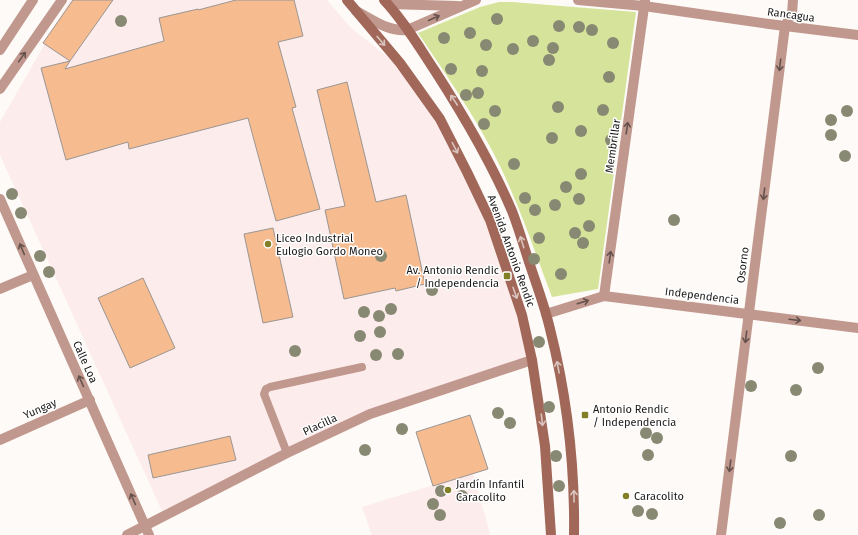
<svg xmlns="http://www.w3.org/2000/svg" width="858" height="535" font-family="'Fira Sans',sans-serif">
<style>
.education{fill:#fdecec}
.green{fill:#d5e49a}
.building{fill:#f6bb8e;stroke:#9a9694}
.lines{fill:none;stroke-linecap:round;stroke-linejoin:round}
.service{stroke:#c1988e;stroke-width:8}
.minor{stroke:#c1988e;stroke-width:10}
.tertiary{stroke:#c1988e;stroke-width:10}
.secondary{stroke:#a1685a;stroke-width:10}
.tree{fill:#888973}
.oneway{stroke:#65524d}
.oneway2{stroke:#d9c3bd}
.poi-dot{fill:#827f27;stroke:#fff;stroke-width:1.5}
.labels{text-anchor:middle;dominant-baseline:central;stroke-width:3;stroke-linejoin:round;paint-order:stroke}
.street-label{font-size:11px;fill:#1a1918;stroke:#fff}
.poi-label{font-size:11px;fill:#1a1918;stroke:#fff;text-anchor:start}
</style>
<rect width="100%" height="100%" fill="#fefaf7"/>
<!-- education -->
<g class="education">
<path d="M 70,0 L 327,0 L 350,27 L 398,65 L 437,120 L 487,221 L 520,316 L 528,359 L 369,412 L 162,511 L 0,155 L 0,122 Z"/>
<path d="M 473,473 L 490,534 L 486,535 L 372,535 L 362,507 Z"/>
</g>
<!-- green -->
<path class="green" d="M 499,2 L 512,2 L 636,12 L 598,289 L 552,297 C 534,250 518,201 495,156 C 473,113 445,73 418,33 L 480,7 Z"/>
<!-- building -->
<g class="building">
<path d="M 73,0 L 113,0 L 70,61 L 43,43 Z"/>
<path d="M 236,0 L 294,0 L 303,36 L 278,42 L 296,107 L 292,108 L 320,209 L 276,221 L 248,118 L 129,149 L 128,142 L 66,160 L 41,68 L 70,61 L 65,69 L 164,41 L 159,18 L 198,9 L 198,10 Z"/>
<path d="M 347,82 L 376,202 L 406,195 L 425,284 L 396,291 L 395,288 L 344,299 L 325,210 L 345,206 L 317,90 Z"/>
<path d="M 273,228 L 293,317 L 263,323 L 244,234 Z"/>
<path d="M 143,278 L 175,348 L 130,368 L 98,298 Z"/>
<path d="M 470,415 L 488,469 L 433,486 L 416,432 Z"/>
<path d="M 230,436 L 236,460 L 153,478 L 148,455 Z"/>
</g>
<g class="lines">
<!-- service -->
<path class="service" d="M 287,453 L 264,394 L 266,389 L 270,387 L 362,367"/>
<!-- minor -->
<g class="minor">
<path d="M 0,199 L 149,535"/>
<path d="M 0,289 L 33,275"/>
<path d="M 604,296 L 645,0"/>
<path d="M 546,314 L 604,296 L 858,328"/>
<path d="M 0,440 L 90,400"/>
<path d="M 721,535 L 785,26 L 792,14 L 793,0"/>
</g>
<!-- tertiary -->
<g class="tertiary">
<path d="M 578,0 L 644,6 L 769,24 L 858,35"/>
<path d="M 388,4 L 458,6"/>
<path d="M 356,11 C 372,19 388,32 407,30 L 476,0"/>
<path d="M 0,50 L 33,0"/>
<path d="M 0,89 L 62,0"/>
<path d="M 127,535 L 287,453 L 370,414 L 532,360"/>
</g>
<!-- secondary -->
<g class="secondary">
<path d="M 347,0 L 400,63 L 440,119 L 467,172 L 490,220 L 522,315 L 532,360 L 545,446 L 551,535"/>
<path d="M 384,0 C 404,21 419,47 435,71 C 464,116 491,162 512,211 C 519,229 524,247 530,265 C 537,286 545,307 550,329 C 567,396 575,466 574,535"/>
</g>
</g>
<!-- trees -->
<g class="tree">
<circle cx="497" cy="19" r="6"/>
<circle cx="121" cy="21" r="6"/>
<circle cx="559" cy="26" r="6"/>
<circle cx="579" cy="27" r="6"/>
<circle cx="592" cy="30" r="6"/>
<circle cx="470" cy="33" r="6"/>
<circle cx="444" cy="38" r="6"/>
<circle cx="533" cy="41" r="6"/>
<circle cx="613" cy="43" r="6"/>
<circle cx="486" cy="45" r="6"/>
<circle cx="553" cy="48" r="6"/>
<circle cx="513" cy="49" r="6"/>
<circle cx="549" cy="60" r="6"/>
<circle cx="451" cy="69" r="6"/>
<circle cx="482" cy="71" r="6"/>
<circle cx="609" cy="77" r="6"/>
<circle cx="478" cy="93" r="6"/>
<circle cx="466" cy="95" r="6"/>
<circle cx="558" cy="107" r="6"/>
<circle cx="603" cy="110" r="6"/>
<circle cx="495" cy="111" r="6"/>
<circle cx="847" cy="111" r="6"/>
<circle cx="831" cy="120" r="6"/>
<circle cx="484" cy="124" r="6"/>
<circle cx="581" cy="131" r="6"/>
<circle cx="831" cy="135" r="6"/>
<circle cx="552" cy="138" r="6"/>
<circle cx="611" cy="140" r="6"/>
<circle cx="845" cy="156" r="6"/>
<circle cx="514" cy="164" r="6"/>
<circle cx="581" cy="174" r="6"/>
<circle cx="566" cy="187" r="6"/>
<circle cx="12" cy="194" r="6"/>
<circle cx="525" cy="198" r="6"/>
<circle cx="579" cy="199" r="6"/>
<circle cx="555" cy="205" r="6"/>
<circle cx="535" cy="210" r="6"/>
<circle cx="21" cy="213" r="6"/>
<circle cx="674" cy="220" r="6"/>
<circle cx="589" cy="226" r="6"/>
<circle cx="575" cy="233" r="6"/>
<circle cx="539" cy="238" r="6"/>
<circle cx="583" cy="243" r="6"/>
<circle cx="40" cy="256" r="6"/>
<circle cx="381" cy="256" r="6"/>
<circle cx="534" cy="259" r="6"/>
<circle cx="49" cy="272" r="6"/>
<circle cx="561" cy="274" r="6"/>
<circle cx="432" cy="290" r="6"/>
<circle cx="391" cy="309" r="6"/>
<circle cx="364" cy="312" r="6"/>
<circle cx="379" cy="316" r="6"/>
<circle cx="380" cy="332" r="6"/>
<circle cx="360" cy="336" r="6"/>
<circle cx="539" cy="342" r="6"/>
<circle cx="295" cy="351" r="6"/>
<circle cx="398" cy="354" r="6"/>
<circle cx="376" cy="355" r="6"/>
<circle cx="818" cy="368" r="6"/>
<circle cx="751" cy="386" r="6"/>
<circle cx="796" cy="390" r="6"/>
<circle cx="549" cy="407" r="6"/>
<circle cx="498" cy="413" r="6"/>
<circle cx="510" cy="423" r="6"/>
<circle cx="402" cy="429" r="6"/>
<circle cx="646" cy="433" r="6"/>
<circle cx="657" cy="438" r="6"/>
<circle cx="365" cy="450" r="6"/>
<circle cx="648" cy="455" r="6"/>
<circle cx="556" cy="456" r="6"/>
<circle cx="791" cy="456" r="6"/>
<circle cx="559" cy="486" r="6"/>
<circle cx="441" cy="491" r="6"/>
<circle cx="462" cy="496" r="6"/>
<circle cx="433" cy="504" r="6"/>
<circle cx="638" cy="511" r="6"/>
<circle cx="652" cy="514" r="6"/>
<circle cx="440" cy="515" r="6"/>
<circle cx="819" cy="515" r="6"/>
<circle cx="780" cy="523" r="6"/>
</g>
<!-- one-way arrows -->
<defs><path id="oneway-shaft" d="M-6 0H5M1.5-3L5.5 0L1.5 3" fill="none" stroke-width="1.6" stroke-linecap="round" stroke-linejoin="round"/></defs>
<g class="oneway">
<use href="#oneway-shaft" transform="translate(434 18) rotate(-24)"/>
<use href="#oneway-shaft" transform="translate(22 57) rotate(-55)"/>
<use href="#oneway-shaft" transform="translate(780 65) rotate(97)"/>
<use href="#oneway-shaft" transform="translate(627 128) rotate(-82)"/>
<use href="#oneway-shaft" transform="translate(764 194) rotate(97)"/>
<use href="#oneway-shaft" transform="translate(22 249) rotate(-113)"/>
<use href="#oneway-shaft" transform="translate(610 257) rotate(-82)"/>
<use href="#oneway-shaft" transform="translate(583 302) rotate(-17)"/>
<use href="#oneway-shaft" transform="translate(795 320) rotate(7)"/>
<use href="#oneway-shaft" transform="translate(746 337) rotate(97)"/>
<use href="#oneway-shaft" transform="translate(81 381) rotate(-114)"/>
<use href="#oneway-shaft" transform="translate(730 466) rotate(97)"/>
<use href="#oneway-shaft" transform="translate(133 499) rotate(-114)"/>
</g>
<g class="oneway2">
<use href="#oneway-shaft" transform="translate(381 41) rotate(50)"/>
<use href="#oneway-shaft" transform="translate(454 100) rotate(-124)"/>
<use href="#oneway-shaft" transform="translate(455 148) rotate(63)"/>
<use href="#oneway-shaft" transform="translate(522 242) rotate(-108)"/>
<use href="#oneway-shaft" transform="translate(515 293) rotate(71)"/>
<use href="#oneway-shaft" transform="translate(558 367) rotate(-101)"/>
<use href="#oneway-shaft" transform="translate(542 420) rotate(83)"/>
<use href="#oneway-shaft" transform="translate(574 496) rotate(-91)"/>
</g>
<!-- markers -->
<g class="poi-dot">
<circle cx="268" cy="244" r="4"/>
<rect x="503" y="272" width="8" height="8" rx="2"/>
<rect x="581" y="411" width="8" height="8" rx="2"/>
<circle cx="448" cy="490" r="4"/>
<circle cx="626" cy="496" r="4"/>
</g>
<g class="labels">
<!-- street labels -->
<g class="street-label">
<text transform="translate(791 15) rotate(8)">Rancagua</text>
<text transform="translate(613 146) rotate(-82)">Membrillar</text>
<text transform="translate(511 251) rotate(70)">Avenida Antonio Rendic</text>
<text transform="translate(743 265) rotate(-83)">Osorno</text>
<text transform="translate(702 296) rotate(7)">Independencia</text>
<text transform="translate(85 362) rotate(66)">Calle Loa</text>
<text transform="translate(40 409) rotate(-24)">Yungay</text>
<text transform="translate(320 425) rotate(-25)">Placilla</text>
</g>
<!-- poi labels -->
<g class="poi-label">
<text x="276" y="238">Liceo Industrial<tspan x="276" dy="13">Eulogio Gordo Moneo</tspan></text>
<text x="499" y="270" text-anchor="end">Av. Antonio Rendic<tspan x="499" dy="13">/ Independencia</tspan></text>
<text x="593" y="409">Antonio Rendic<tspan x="593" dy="13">/ Independencia</tspan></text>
<text x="456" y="484">Jardín Infantil<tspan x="456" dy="13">Caracolito</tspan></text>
<text x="634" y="496">Caracolito</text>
</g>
</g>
</svg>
